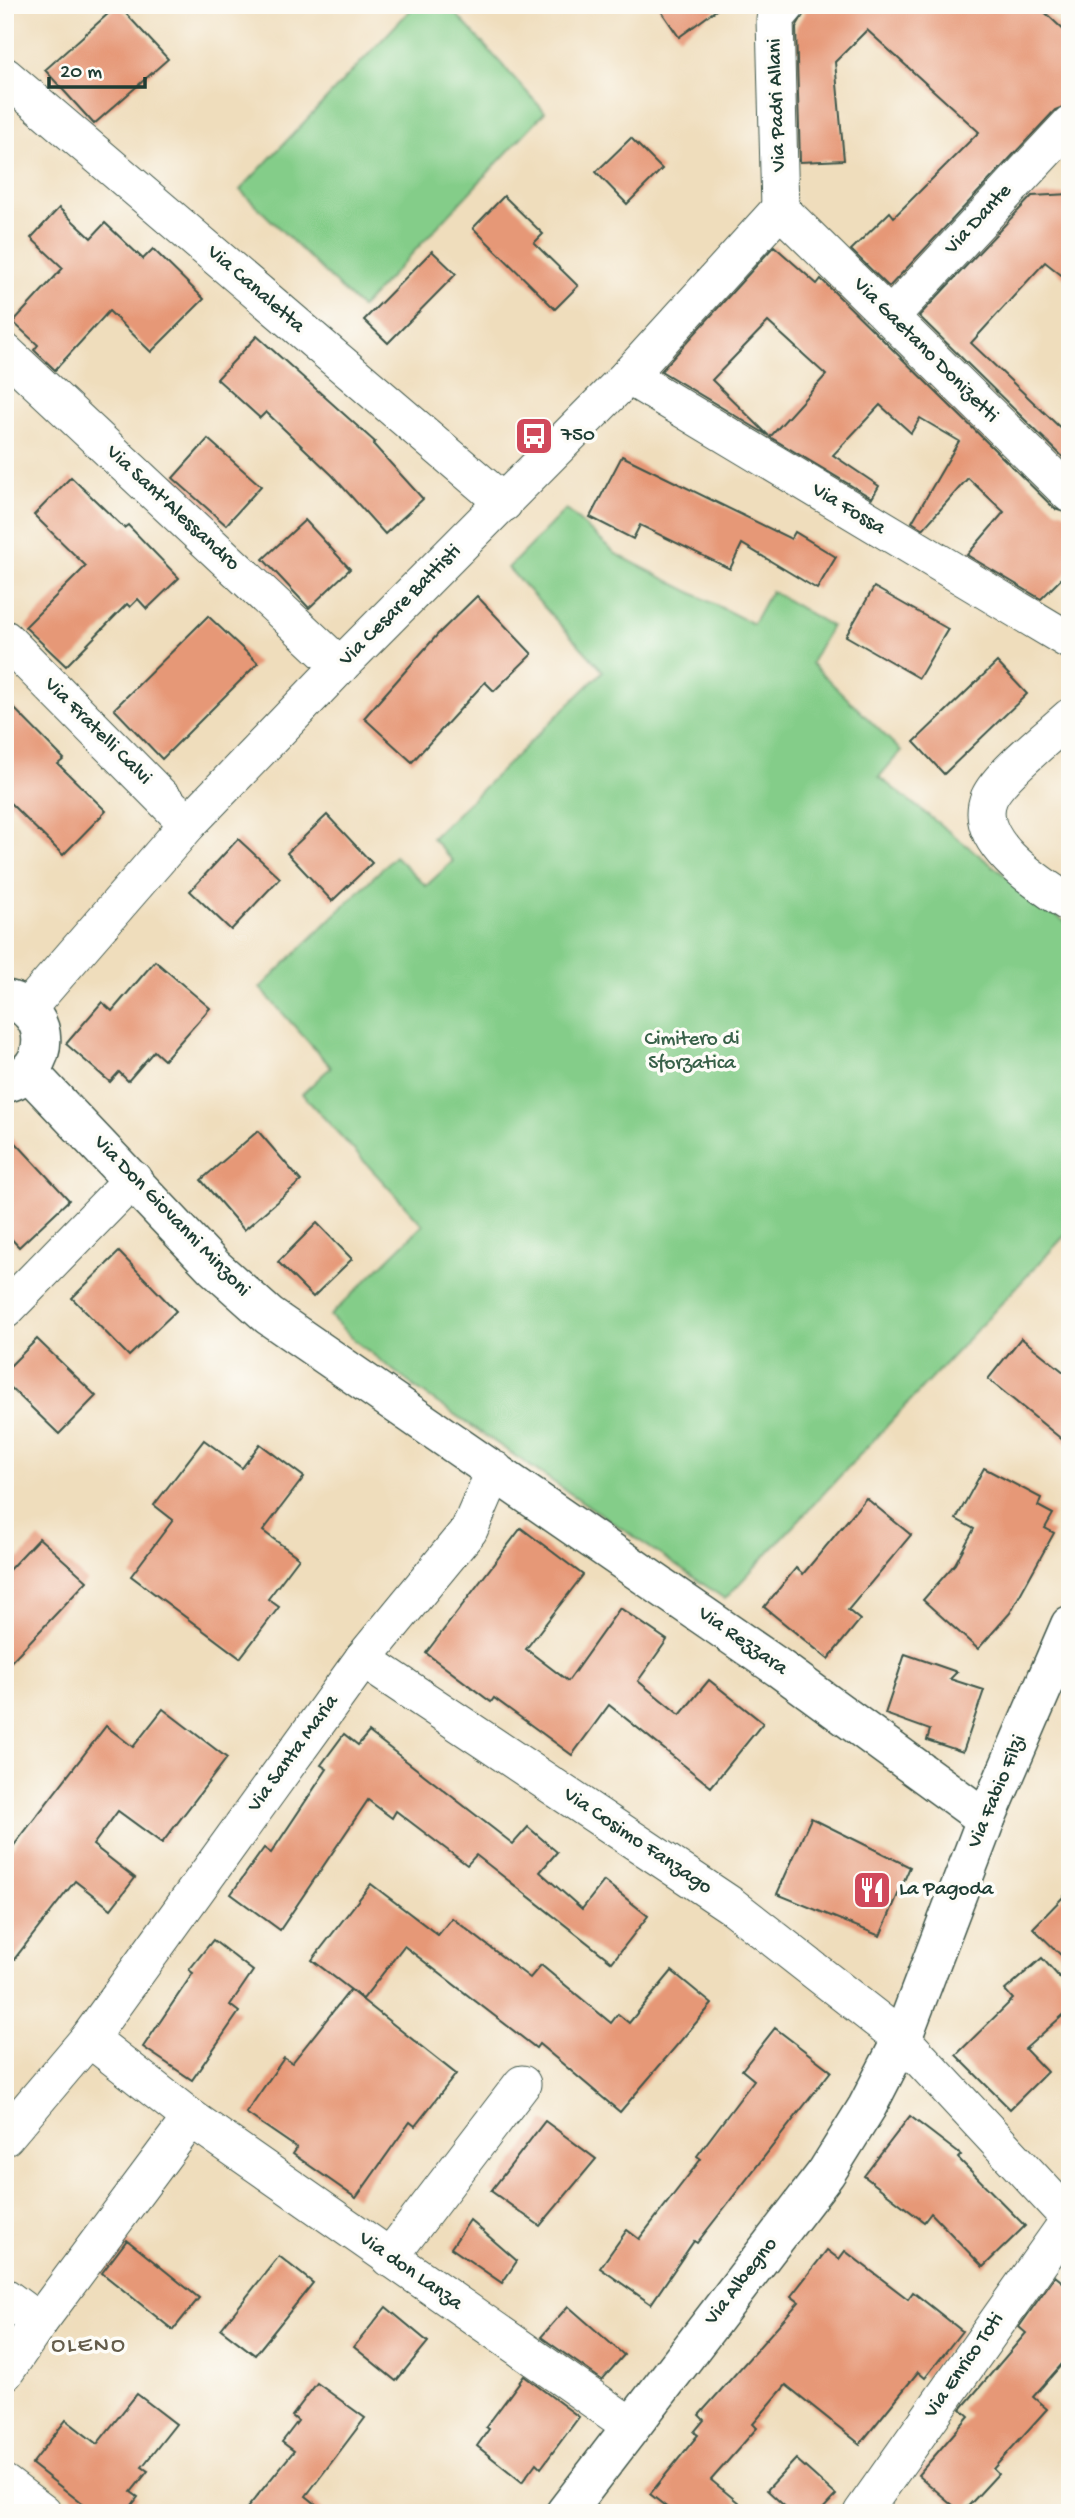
<svg xmlns="http://www.w3.org/2000/svg" width="1075" height="2518" font-family="'Gochi Hand',sans-serif">
<style>
.green{fill:#84cd89;stroke:#52855e;stroke-width:2}
.building{fill:#e69877}
.lines{fill:none;stroke-linecap:round;stroke-linejoin:round}
.minor-casing{stroke:#3e5548;stroke-width:39}
.tertiary-casing{stroke:#3e5548;stroke-width:41}
.minor{stroke:#fff;stroke-width:37}
.tertiary{stroke:#fff;stroke-width:38}
.labels{text-anchor:middle;dominant-baseline:central;stroke-width:7;stroke-linejoin:round;paint-order:stroke}
.street-label{font-size:21px;fill:#1f3d34;stroke:#fdfcf7}
.poi-label{font-size:21px;fill:#1f3d34;stroke:#fdfcf7;text-anchor:start}
.park-label{font-size:21px;fill:#386149;stroke:#fdfcf7}
.neighbourhood-label{font-size:23px;letter-spacing:2px;fill:#655d4b;stroke:#fdfcf7}
</style>
<rect width="100%" height="100%" fill="#fdfcf7"/>
<filter id="ink" filterUnits="userSpaceOnUse"><feTurbulence type="fractalNoise" baseFrequency=".0143" numOctaves="2"/><feDisplacementMap in="SourceGraphic" scale="14" xChannelSelector="R" yChannelSelector="G"/><feConvolveMatrix kernelMatrix="1 2 1 2 8 2 1 2 1" color-interpolation-filters="sRGB"/></filter>
<filter id="wash" filterUnits="userSpaceOnUse"><feTurbulence type="fractalNoise" baseFrequency=".00686" numOctaves="4" result="noise"/><feDisplacementMap in="SourceGraphic" scale="28" xChannelSelector="R" yChannelSelector="G"/><feGaussianBlur stdDeviation="1.57" result="paint"/><feColorMatrix in="noise" values="0 0 0 0 0 0 0 0 0 0 0 0 0 0 0 0 0 1.4 0 .05"/><feComposite in="paint" operator="in"/></filter>
<g filter="url(#wash)">
<rect width="100%" height="100%" fill="#efddbc"/>
<!-- green -->
<g class="green">
<path d="M 415,5 L 448,5 L 545,112 L 361,308 L 240,190 Z"/>
<path d="M 566,509 L 616,554 L 753,624 L 771,591 L 831,626 L 811,663 L 901,751 L 879,777 L 1070,926 L 1070,1230 L 725,1599 L 420,1391 L 354,1340 L 330,1316 L 423,1225 L 302,1094 L 331,1067 L 260,988 L 395,856 L 426,886 L 453,861 L 432,838 L 603,671 L 508,568 Z"/>
</g>
<g id="blocks">
<!-- building -->
<g class="building">
<path d="M 118,5 L 168,59 L 94,124 L 45,70 Z"/>
<path d="M 657,5 L 723,5 L 679,37 Z"/>
<path d="M 809,5 L 1037,5 L 1070,36 L 1070,104 L 1055,110 L 889,287 L 851,250 L 890,212 L 894,217 L 979,132 L 867,30 L 835,62 L 844,160 L 800,162 L 796,27 Z"/>
<path d="M 631,138 L 662,169 L 627,204 L 596,172 Z"/>
<path d="M 1070,194 L 1070,282 L 1045,262 L 971,343 L 1070,437 L 1070,464 L 919,316 L 1032,196 Z"/>
<path d="M 504,196 L 543,234 L 534,243 L 578,286 L 555,309 L 473,228 Z"/>
<path d="M 59,208 L 91,238 L 105,223 L 143,259 L 153,249 L 204,299 L 151,352 L 109,311 L 55,370 L 34,350 L 38,345 L 13,322 L 63,268 L 31,238 Z"/>
<path d="M 774,246 L 817,284 L 821,279 L 1055,509 L 1070,514 L 1070,570 L 1041,599 L 967,555 L 1004,512 L 968,478 L 923,529 L 912,522 L 959,441 L 920,418 L 911,433 L 880,405 L 833,455 L 879,486 L 872,498 L 770,437 L 826,375 L 768,322 L 712,380 L 769,436 L 661,371 Z"/>
<path d="M 432,251 L 456,274 L 388,343 L 364,320 Z"/>
<path d="M 257,336 L 375,442 L 373,444 L 423,499 L 385,534 L 332,475 L 266,412 L 260,418 L 217,379 Z"/>
<path d="M 208,439 L 261,486 L 226,525 L 173,478 Z"/>
<path d="M 622,456 L 791,539 L 795,532 L 836,557 L 817,589 L 742,544 L 730,569 L 640,525 L 633,539 L 590,517 Z"/>
<path d="M 71,477 L 124,528 L 128,525 L 179,578 L 147,609 L 138,599 L 130,607 L 127,604 L 66,666 L 25,627 L 86,566 L 34,515 Z"/>
<path d="M 305,520 L 350,569 L 309,608 L 263,559 Z"/>
<path d="M 874,587 L 948,629 L 919,678 L 846,636 Z"/>
<path d="M 477,596 L 532,654 L 494,691 L 485,682 L 412,762 L 364,718 L 438,634 Z"/>
<path d="M 208,616 L 258,663 L 162,759 L 114,709 Z"/>
<path d="M 997,662 L 1027,694 L 944,774 L 914,742 Z"/>
<path d="M 5,699 L 64,759 L 58,764 L 106,811 L 63,855 L 5,798 Z"/>
<path d="M 327,815 L 372,863 L 332,901 L 287,853 Z"/>
<path d="M 238,839 L 280,878 L 231,930 L 190,891 Z"/>
<path d="M 155,961 L 210,1008 L 164,1060 L 154,1051 L 128,1081 L 119,1072 L 110,1082 L 66,1044 L 102,1002 L 112,1011 Z"/>
<path d="M 5,1131 L 69,1200 L 19,1247 L 5,1232 Z"/>
<path d="M 258,1131 L 301,1181 L 244,1230 L 201,1180 Z"/>
<path d="M 317,1223 L 352,1259 L 313,1297 L 278,1262 Z"/>
<path d="M 119,1252 L 176,1311 L 129,1356 L 72,1298 Z"/>
<path d="M 1021,1338 L 1070,1377 L 1070,1446 L 988,1379 Z"/>
<path d="M 37,1339 L 96,1396 L 59,1434 L 5,1382 L 5,1371 Z"/>
<path d="M 204,1440 L 242,1468 L 260,1444 L 304,1477 L 263,1531 L 299,1558 L 268,1599 L 279,1607 L 240,1658 L 131,1576 L 173,1520 L 154,1505 Z"/>
<path d="M 984,1468 L 1041,1498 L 1038,1506 L 1053,1514 L 1045,1528 L 1054,1533 L 1010,1613 L 978,1649 L 923,1600 L 955,1564 L 974,1529 L 956,1519 Z"/>
<path d="M 866,1498 L 911,1535 L 848,1610 L 860,1620 L 828,1659 L 764,1607 L 796,1568 L 803,1574 Z"/>
<path d="M 521,1528 L 583,1575 L 526,1649 L 568,1681 L 620,1608 L 667,1640 L 638,1681 L 680,1715 L 709,1680 L 763,1723 L 711,1787 L 609,1705 L 572,1755 L 494,1698 L 491,1702 L 426,1653 Z"/>
<path d="M 39,1538 L 87,1581 L 5,1668 L 5,1574 Z"/>
<path d="M 905,1654 L 957,1672 L 950,1679 L 984,1690 L 963,1752 L 927,1740 L 930,1730 L 885,1714 Z"/>
<path d="M 163,1709 L 227,1758 L 162,1843 L 118,1811 L 93,1845 L 135,1878 L 111,1909 L 75,1881 L 5,1971 L 5,1857 L 106,1726 L 133,1747 Z"/>
<path d="M 369,1732 L 513,1844 L 528,1827 L 557,1852 L 540,1872 L 582,1909 L 604,1881 L 648,1916 L 612,1962 L 476,1855 L 467,1865 L 396,1811 L 392,1818 L 368,1800 L 280,1930 L 231,1894 L 264,1848 L 271,1853 L 327,1769 L 321,1765 L 344,1734 L 358,1745 Z"/>
<path d="M 811,1818 L 910,1867 L 880,1936 L 777,1894 Z"/>
<path d="M 371,1884 L 438,1935 L 452,1918 L 530,1978 L 541,1965 L 611,2023 L 618,2014 L 629,2023 L 672,1971 L 712,2004 L 620,2112 L 539,2044 L 536,2048 L 404,1946 L 363,1999 L 312,1960 Z"/>
<path d="M 1070,1890 L 1070,1964 L 1033,1928 Z"/>
<path d="M 213,1940 L 253,1971 L 230,2005 L 239,2012 L 192,2080 L 143,2047 L 193,1973 L 189,1970 Z"/>
<path d="M 1042,1958 L 1070,1989 L 1070,2009 L 1025,2049 L 1047,2072 L 1010,2109 L 956,2055 L 1013,1999 L 1005,1990 Z"/>
<path d="M 350,1990 L 456,2074 L 415,2126 L 410,2122 L 356,2198 L 293,2154 L 297,2148 L 246,2113 L 284,2058 L 292,2063 Z"/>
<path d="M 775,2028 L 831,2071 L 697,2243 L 694,2241 L 651,2304 L 600,2268 L 627,2230 L 639,2239 L 701,2159 L 697,2156 L 754,2080 L 742,2070 Z"/>
<path d="M 910,2116 L 961,2155 L 958,2158 L 1025,2226 L 983,2267 L 931,2213 L 924,2222 L 864,2176 Z"/>
<path d="M 545,2121 L 596,2159 L 540,2226 L 491,2191 Z"/>
<path d="M 470,2220 L 517,2261 L 502,2283 L 451,2248 Z"/>
<path d="M 127,2240 L 199,2298 L 173,2330 L 102,2273 Z"/>
<path d="M 827,2250 L 839,2259 L 845,2251 L 908,2299 L 913,2292 L 962,2331 L 925,2378 L 918,2372 L 860,2444 L 786,2385 L 753,2424 L 757,2428 L 711,2480 L 751,2513 L 674,2513 L 650,2494 L 698,2435 L 694,2432 L 704,2420 L 699,2415 L 799,2302 L 791,2296 Z"/>
<path d="M 279,2256 L 313,2283 L 255,2355 L 221,2329 Z"/>
<path d="M 1055,2276 L 1070,2288 L 1070,2355 L 1033,2397 L 1047,2409 L 993,2469 L 998,2474 L 962,2513 L 918,2475 L 969,2416 L 961,2409 L 1026,2333 L 1019,2327 Z"/>
<path d="M 568,2306 L 624,2355 L 602,2380 L 541,2337 Z"/>
<path d="M 386,2307 L 428,2342 L 396,2381 L 354,2347 Z"/>
<path d="M 524,2376 L 579,2417 L 541,2468 L 536,2463 L 522,2482 L 477,2446 L 489,2429 L 486,2427 Z"/>
<path d="M 317,2383 L 365,2418 L 306,2496 L 327,2513 L 243,2513 L 294,2451 L 282,2442 L 298,2421 L 292,2416 Z"/>
<path d="M 137,2394 L 176,2424 L 142,2467 L 148,2471 L 131,2492 L 138,2497 L 126,2513 L 94,2513 L 32,2464 L 66,2420 L 97,2444 Z"/>
<path d="M 796,2459 L 836,2495 L 819,2513 L 792,2513 L 767,2490 Z"/>
</g>
</g>
</g>
<g filter="url(#ink)">
<use href="#blocks" fill-opacity="0" stroke="#3e5548" stroke-width="2"/>
<g class="lines">
<defs>
<g id="minor">
<path d="M 5,76 L 504,503"/>
<path d="M 780,209 L 1070,494"/>
<path d="M 780,209 L 775,19 L 787,5"/>
<path d="M 890,317 L 1070,124"/>
<path d="M 5,352 L 340,666"/>
<path d="M 628,376 L 1070,641"/>
<path d="M 5,639 L 188,824"/>
<path d="M 1070,717 C 1049,736 999,775 989,798 C 971,842 1041,885 1070,904"/>
<path d="M 28,1008 L 188,824 L 340,666 L 628,376 L 780,209"/>
<path d="M 5,1310 L 133,1179"/>
<path d="M 363,1659 L 732,1906 L 902,2039 L 1070,2219"/>
<path d="M 191,2118 L 630,2425"/>
<path d="M 5,2137 L 89,2038 L 363,1659 L 469,1530 L 495,1470"/>
<path d="M 389,2258 L 522,2084"/>
<path d="M 5,2297 L 39,2322 L 191,2118 L 89,2038"/>
<path d="M 5,2372 L 39,2322"/>
<path d="M 5,2484 L 43,2513"/>
<path d="M 862,2513 L 1070,2219"/>
</g>
<g id="tertiary">
<path d="M 5,999 C 53,1009 53,1070 7,1083"/>
<path d="M 29,1072 L 214,1267 L 269,1316 L 779,1668 L 986,1819"/>
<path d="M 565,2513 L 826,2173 L 867,2107 L 902,2039 L 986,1819 L 1070,1625"/>
</g>
</defs>
<!-- minor casing -->
<use href="#minor" class="minor-casing"/>
<!-- tertiary casing -->
<use href="#tertiary" class="tertiary-casing"/>
<!-- minor -->
<use href="#minor" class="minor"/>
<!-- tertiary -->
<use href="#tertiary" class="tertiary"/>
</g>
</g>
<!-- icons -->
<defs>
<symbol id="bus-square" viewBox="-11 -11 22 22"><rect x="-9" y="-9" width="18" height="18" rx="4" fill="#d1495b" stroke="#fdfcf7"/><path d="M-5-6H5V4H4V6H2V4H-2V6H-4V4H-5ZM-3.5-4V0h7V-4ZM-3.5 1.2v1.5H-2V1.2ZM2 1.2v1.5H3.5V1.2Z" fill="#fff"/></symbol>
<symbol id="restaurant-square" viewBox="-11 -11 22 22"><rect x="-9" y="-9" width="18" height="18" rx="4" fill="#d1495b" stroke="#fdfcf7"/><path d="M-5-6h1v4h1v-4h1v4h1v-4h1v5L-1.5 .5V6h-2V.5L-5-1ZM5-6V6H3V1.5H1.5Q1.5-4 5-6Z" fill="#fff"/></symbol>
</defs>
<g fill-rule="evenodd">
<use href="#bus-square" x="512" y="414" width="44" height="44"/>
<use href="#restaurant-square" x="850" y="1868" width="44" height="44"/>
</g>
<g class="labels">
<!-- street labels -->
<g class="street-label">
<text transform="translate(778 105) rotate(-92)">Via Padri Allani</text>
<text transform="translate(979 220) rotate(-47)">Via Dante</text>
<text transform="translate(255 290) rotate(41)">Via Canaletta</text>
<text transform="translate(925 351) rotate(45)">Via Gaetano Donizetti</text>
<text transform="translate(172 509) rotate(43)">Via Sant'Alessandro</text>
<text transform="translate(848 510) rotate(31)">Via Fossa</text>
<text transform="translate(401 606) rotate(-45)">Via Cesare Battisti</text>
<text transform="translate(97 732) rotate(45)">Via Fratelli Calvi</text>
<text transform="translate(171 1217) rotate(46)">Via Don Giovanni Minzoni</text>
<text transform="translate(742 1642) rotate(35)">Via Rezzara</text>
<text transform="translate(294 1754) rotate(-54)">Via Santa Maria</text>
<text transform="translate(998 1792) rotate(-67)">Via Fabio Filzi</text>
<text transform="translate(637 1842) rotate(34)">Via Cosimo Fanzago</text>
<text transform="translate(410 2272) rotate(35)">Via don Lanza</text>
<text transform="translate(742 2282) rotate(-52)">Via Albegno</text>
<text transform="translate(965 2366) rotate(-55)">Via Enrico Toti</text>
</g>
<!-- poi labels -->
<g class="poi-label">
<text x="561" y="436">750</text>
<text x="899" y="1890">La Pagoda</text>
</g>
<!-- park labels -->
<g class="park-label">
<text x="692" y="1040">Cimitero di<tspan x="692" dy="24">Sforzatica</tspan></text>
</g>
<!-- neighbourhood labels -->
<g class="neighbourhood-label">
<text x="89" y="2346">OLENO</text>
</g>
</g>
<!-- margin -->
<rect width="1075" height="2518" fill="none" stroke="#fdfcf7" stroke-width="28"/>
<!-- scale -->
<path d="M49 77v10h96v-10" fill="none" stroke="#1f3d34" stroke-width="3.5"/>
<text x="60" y="77" font-size="21" fill="#1f3d34" stroke="#fdfcf7" stroke-width="5" paint-order="stroke">20 m</text>
</svg>
